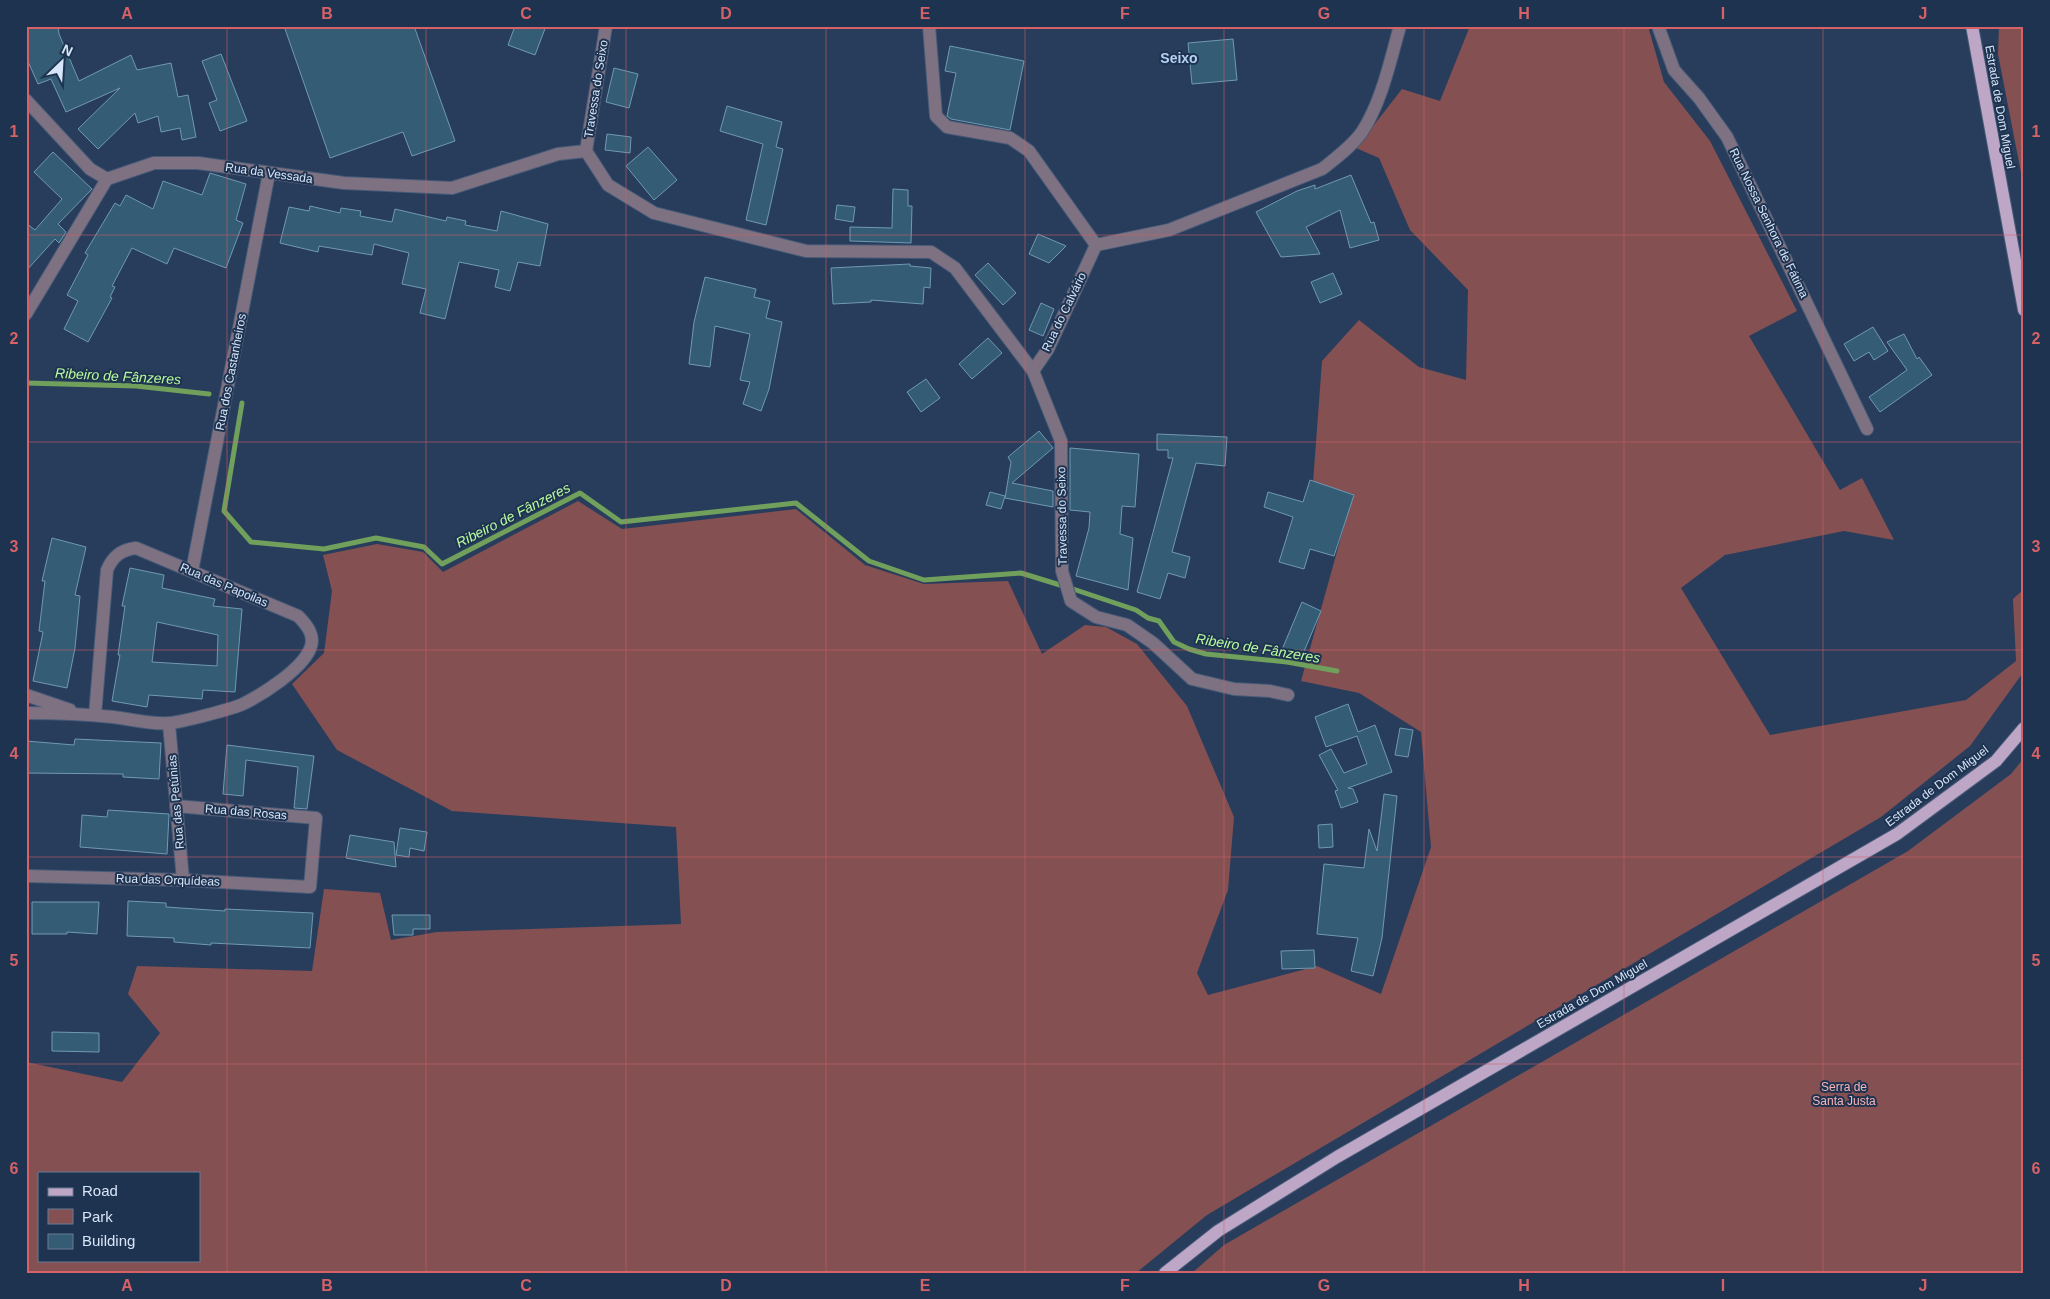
<svg xmlns="http://www.w3.org/2000/svg" width="2050" height="1299" font-family="Arial,sans-serif">
<style>
.green{fill:#845052;fill-rule:evenodd}
.lines{fill:none;stroke-linecap:round;stroke-linejoin:round}
.stream{stroke:#70a05b;stroke-width:5}
.building{fill:#345c74;stroke:#7099b3;fill-rule:evenodd}
.minor-casing{stroke:#485b78;stroke-width:14}
.major-casing{stroke:#485b78;stroke-width:14}
.minor{stroke:#7e7282;stroke-width:12}
.major{stroke:#bda6c6;stroke-width:12}
.grid{fill:none;stroke:#d66166;stroke-width:1;stroke-opacity:0.55}
.labels{text-anchor:middle;dominant-baseline:central;stroke-width:4;stroke-linejoin:round;paint-order:stroke}
.street-label{font-size:12px;fill:#d7e5f8;stroke:#1e3350}
.park-label{font-size:12px;fill:#fbb4b6;stroke:#1e3350}
.neighbourhood-label{font-size:14px;font-weight:bold;fill:#b7d1f7;stroke:#1e3350}
.water-label{font-size:14px;font-style:italic;fill:#b8fa9c;stroke:#1e3350}
.neatline{fill:none;stroke:#d66166;stroke-width:2}
.grid-label{font-size:16px;text-anchor:middle;font-weight:bold;fill:#d66166}
</style>
<rect width="100%" height="100%" fill="#283d5c"/>
<!-- green -->
<g class="green">
<path d="M 1470,26 L 1648,26 L 1664,82 L 1710,141 L 1797,311 L 1749,336 L 1840,490 L 1862,478 L 1894,540 L 1844,531 L 1725,555 L 1681,588 L 1770,735 L 1966,700 L 2016,661 L 2013,599 L 2024,589 L 2022,674 L 1970,746 L 1881,817 L 1207,1215 L 1136,1273 L 26,1273 L 26,1062 L 122,1082 L 160,1033 L 128,994 L 137,966 L 312,971 L 324,889 L 380,893 L 391,940 L 437,932 L 681,924 L 676,827 L 452,811 L 337,750 L 292,684 L 324,653 L 332,591 L 323,555 L 377,544 L 423,552 L 443,572 L 578,501 L 622,529 L 796,509 L 865,565 L 924,584 L 1008,581 L 1042,654 L 1085,625 L 1106,627 L 1137,644 L 1187,706 L 1234,817 L 1228,890 L 1197,973 L 1208,995 L 1317,966 L 1381,994 L 1431,847 L 1421,732 L 1359,693 L 1301,681 L 1353,494 L 1313,483 L 1322,361 L 1359,320 L 1419,367 L 1466,380 L 1468,290 L 1410,230 L 1379,158 L 1356,148 L 1402,89 L 1440,101 ZM 39,1173 L 199,1173 L 199,1260 L 39,1260 Z"/>
<path d="M 1999,26 L 2024,26 L 2024,188 L 1998,54 Z"/>
<path d="M 2024,758 L 2024,1273 L 1192,1273 L 1224,1245 L 1908,851 L 2011,774 Z"/>
</g>
<g class="lines">
<!-- stream -->
<g class="stream">
<path d="M 26,383 L 136,386 L 209,394"/>
<path d="M 242,403 L 224,511 L 251,542 L 324,549 L 376,538 L 424,547 L 442,564 L 580,493 L 621,522 L 796,503 L 869,561 L 924,580 L 1021,573 L 1060,585"/>
<path d="M 1073,589 L 1136,610 L 1148,618 L 1159,621 L 1174,642 L 1189,649 L 1206,654 L 1287,662 L 1337,671"/>
</g>
</g>
<!-- building -->
<g class="building">
<path d="M 26,26 L 58,26 L 59,34 L 79,81 L 131,55 L 137,70 L 171,63 L 178,97 L 188,95 L 196,137 L 182,140 L 180,128 L 161,132 L 158,116 L 138,123 L 135,113 L 98,149 L 78,129 L 120,88 L 66,112 L 51,79 L 38,84 L 26,57 Z"/>
<path d="M 284,26 L 414,26 L 455,141 L 412,156 L 403,132 L 330,158 Z"/>
<path d="M 515,26 L 546,26 L 535,55 L 508,45 Z"/>
<path d="M 1233,39 L 1237,80 L 1192,84 L 1188,43 Z"/>
<path d="M 950,46 L 1024,61 L 1010,130 L 951,119 L 947,116 L 956,73 L 945,71 Z"/>
<path d="M 221,54 L 247,121 L 220,131 L 209,103 L 217,100 L 202,61 Z"/>
<path d="M 614,68 L 638,74 L 629,108 L 606,102 Z"/>
<path d="M 727,106 L 782,122 L 776,147 L 783,149 L 766,225 L 746,220 L 763,144 L 720,131 Z"/>
<path d="M 607,134 L 631,137 L 630,153 L 605,150 Z"/>
<path d="M 648,147 L 677,180 L 654,200 L 626,166 Z"/>
<path d="M 53,152 L 92,189 L 58,224 L 66,232 L 59,243 L 55,239 L 26,271 L 26,223 L 35,230 L 62,199 L 34,172 Z"/>
<path d="M 210,173 L 246,184 L 236,220 L 243,223 L 226,268 L 174,248 L 167,264 L 132,248 L 112,286 L 115,287 L 110,297 L 112,298 L 88,342 L 64,329 L 78,301 L 67,295 L 88,255 L 85,253 L 115,203 L 120,206 L 126,195 L 153,209 L 163,181 L 202,195 Z"/>
<path d="M 1351,175 L 1371,223 L 1374,222 L 1379,240 L 1350,248 L 1340,210 L 1306,227 L 1320,254 L 1281,257 L 1256,212 L 1297,191 L 1315,185 L 1315,189 Z"/>
<path d="M 893,189 L 908,190 L 908,206 L 912,206 L 911,243 L 850,241 L 850,227 L 892,228 Z"/>
<path d="M 837,205 L 855,207 L 853,222 L 835,219 Z"/>
<path d="M 310,206 L 340,213 L 341,208 L 361,211 L 360,216 L 392,222 L 395,209 L 446,221 L 447,217 L 466,221 L 465,225 L 497,231 L 501,211 L 548,224 L 540,266 L 518,262 L 510,291 L 495,287 L 499,270 L 459,262 L 445,319 L 420,313 L 426,289 L 402,284 L 409,253 L 374,244 L 372,255 L 319,246 L 318,252 L 280,243 L 289,207 L 309,211 Z"/>
<path d="M 1038,234 L 1066,246 L 1049,263 L 1029,254 Z"/>
<path d="M 988,263 L 1016,293 L 1003,305 L 975,275 Z"/>
<path d="M 910,264 L 910,266 L 931,268 L 930,288 L 924,287 L 923,304 L 871,300 L 871,302 L 833,304 L 831,268 Z"/>
<path d="M 1333,273 L 1342,294 L 1320,303 L 1311,282 Z"/>
<path d="M 705,277 L 756,289 L 754,297 L 770,301 L 766,318 L 782,322 L 769,389 L 761,411 L 743,404 L 750,382 L 740,380 L 750,334 L 715,326 L 710,367 L 689,364 L 694,322 Z"/>
<path d="M 1041,303 L 1054,309 L 1043,336 L 1029,330 Z"/>
<path d="M 1873,327 L 1888,351 L 1874,360 L 1869,352 L 1854,361 L 1844,344 Z"/>
<path d="M 1904,334 L 1917,359 L 1919,357 L 1932,375 L 1880,412 L 1869,397 L 1907,370 L 1887,342 Z"/>
<path d="M 988,338 L 1002,353 L 972,379 L 959,364 Z"/>
<path d="M 926,379 L 940,398 L 921,412 L 907,392 Z"/>
<path d="M 1039,431 L 1053,448 L 1012,483 L 1053,491 L 1053,507 L 1005,498 L 1011,462 L 1008,457 Z"/>
<path d="M 1157,434 L 1227,437 L 1225,466 L 1196,463 L 1172,552 L 1190,557 L 1185,578 L 1168,573 L 1160,599 L 1137,592 L 1173,458 L 1168,458 L 1168,450 L 1157,450 Z"/>
<path d="M 1070,448 L 1139,454 L 1135,507 L 1122,506 L 1120,534 L 1133,538 L 1128,590 L 1076,576 L 1089,528 L 1090,512 L 1070,510 Z"/>
<path d="M 1310,480 L 1354,495 L 1334,556 L 1310,549 L 1304,569 L 1279,562 L 1293,517 L 1264,507 L 1268,492 L 1303,502 Z"/>
<path d="M 990,492 L 1005,496 L 1001,509 L 986,505 Z"/>
<path d="M 52,538 L 86,547 L 75,595 L 80,596 L 75,648 L 67,688 L 33,681 L 43,632 L 39,631 L 45,581 L 42,581 Z"/>
<path d="M 130,568 L 164,575 L 162,588 L 215,599 L 213,606 L 242,609 L 235,692 L 203,690 L 202,699 L 149,695 L 147,707 L 112,701 L 120,655 L 118,655 L 125,606 L 122,606 ZM 157,622 L 218,635 L 217,666 L 152,662 Z"/>
<path d="M 1302,602 L 1321,611 L 1300,661 L 1281,652 Z"/>
<path d="M 1348,704 L 1358,732 L 1375,725 L 1392,772 L 1348,788 L 1353,789 L 1358,802 L 1341,808 L 1335,791 L 1338,790 L 1319,755 L 1331,749 L 1344,773 L 1367,764 L 1357,736 L 1326,747 L 1315,717 Z"/>
<path d="M 1400,728 L 1413,730 L 1408,757 L 1395,755 Z"/>
<path d="M 75,739 L 161,743 L 159,779 L 123,777 L 123,774 L 26,773 L 26,741 L 74,745 Z"/>
<path d="M 227,745 L 314,756 L 307,809 L 294,808 L 298,767 L 246,760 L 243,796 L 223,794 Z"/>
<path d="M 1384,794 L 1397,796 L 1382,938 L 1373,976 L 1351,971 L 1358,938 L 1317,934 L 1324,864 L 1364,868 L 1369,829 L 1377,851 Z"/>
<path d="M 108,810 L 169,814 L 167,854 L 80,847 L 82,815 L 107,817 Z"/>
<path d="M 1332,824 L 1333,847 L 1319,848 L 1318,825 Z"/>
<path d="M 400,828 L 427,832 L 424,851 L 410,848 L 409,857 L 396,855 Z"/>
<path d="M 350,835 L 394,842 L 396,867 L 346,858 Z"/>
<path d="M 128,901 L 166,903 L 166,907 L 225,911 L 225,909 L 313,913 L 310,948 L 211,943 L 211,945 L 174,942 L 174,938 L 127,936 Z"/>
<path d="M 32,902 L 99,902 L 97,934 L 67,932 L 67,934 L 32,934 Z"/>
<path d="M 392,915 L 430,915 L 430,929 L 413,929 L 413,935 L 394,935 Z"/>
<path d="M 1314,950 L 1315,968 L 1282,969 L 1281,951 Z"/>
<path d="M 52,1032 L 99,1033 L 99,1052 L 52,1051 Z"/>
</g>
<g class="lines">
<defs>
<g id="minor">
<path d="M 929,26 L 936,116 L 947,127 L 1010,138 L 1029,151 L 1096,245"/>
<path d="M 1658,26 L 1674,70 L 1699,98 L 1727,137 L 1867,429"/>
<path d="M 26,100 L 90,169 L 107,179"/>
<path d="M 586,151 L 608,185 L 654,213 L 806,251 L 931,252 L 955,268 L 1033,371 L 1061,441 L 1062,571 L 1071,601 L 1096,617 L 1127,625 L 1153,643 L 1192,679 L 1234,689 L 1270,691 L 1288,695"/>
<path d="M 586,151 L 606,26"/>
<path d="M 26,314 L 107,179 L 154,163 L 198,163 L 344,183 L 452,188 L 558,154 L 586,151"/>
<path d="M 1033,371 L 1048,349 L 1096,245 L 1169,230 L 1322,169 C 1336,158 1352,146 1362,132 C 1382,101 1390,61 1400,26"/>
<path d="M 192,571 L 269,173"/>
<path d="M 26,695 L 70,710"/>
<path d="M 26,713 C 56,713 84,714 113,717 C 131,719 152,725 170,723 C 182,722 232,709 243,704 C 263,694 301,670 310,649 C 316,636 307,625 298,616 L 136,548 C 121,550 113,556 107,570 L 95,715"/>
<path d="M 169,724 L 183,880"/>
<path d="M 26,876 L 183,880 L 310,887 L 316,818 L 176,806"/>
</g>
<g id="major">
<path d="M 1972,26 L 2024,310"/>
<path d="M 1165,1273 L 1218,1231 L 1337,1157 L 1897,834 L 1996,761 L 2024,728"/>
</g>
</defs>
<!-- minor casing -->
<use href="#minor" class="minor-casing"/>
<!-- major casing -->
<use href="#major" class="major-casing"/>
<!-- minor -->
<use href="#minor" class="minor"/>
<!-- major -->
<use href="#major" class="major"/>
</g>
<!-- grid -->
<path class="grid" d="M 227,26 L 227,1273M 426,26 L 426,1273M 626,26 L 626,1273M 826,26 L 826,1273M 1025,26 L 1025,1273M 1224,26 L 1224,1273M 1424,26 L 1424,1273M 1624,26 L 1624,1273M 1823,26 L 1823,1273M 26,235 L 2024,235M 26,442 L 2024,442M 26,650 L 2024,650M 26,857 L 2024,857M 26,1064 L 2024,1064"/>
<g class="labels">
<!-- street labels -->
<g class="street-label">
<text transform="translate(596 89) rotate(-81)">Travessa do Seixo</text>
<text transform="translate(2000 107) rotate(80)">Estrada de Dom Miguel</text>
<text transform="translate(269 173) rotate(8)">Rua da Vessada</text>
<text transform="translate(1769 223) rotate(64)">Rua Nossa Senhora de Fátima</text>
<text transform="translate(1064 312) rotate(-64)">Rua do Calvário</text>
<text transform="translate(231 372) rotate(-79)">Rua dos Castanheiros</text>
<text transform="translate(1062 516) rotate(-91)">Travessa do Seixo</text>
<text transform="translate(224 585) rotate(23)">Rua das Papoilas</text>
<text transform="translate(1937 786) rotate(-37)">Estrada de Dom Miguel</text>
<text transform="translate(176 802) rotate(-95)">Rua das Petúnias</text>
<text transform="translate(246 812) rotate(5)">Rua das Rosas</text>
<text transform="translate(168 880) rotate(2)">Rua das Orquídeas</text>
<text transform="translate(1592 994) rotate(-30)">Estrada de Dom Miguel</text>
</g>
<!-- park labels -->
<g class="park-label">
<text x="1844" y="1087">Serra de<tspan x="1844" dy="14">Santa Justa</tspan></text>
</g>
<!-- neighbourhood labels -->
<g class="neighbourhood-label">
<text x="1179" y="58">Seixo</text>
</g>
<!-- water labels -->
<g class="water-label">
<text transform="translate(118 376) rotate(3)">Ribeiro de Fânzeres</text>
<text transform="translate(513 515) rotate(-27)">Ribeiro de Fânzeres</text>
<text transform="translate(1258 648) rotate(9)">Ribeiro de Fânzeres</text>
</g>
</g>
<!-- border -->
<rect width="2050" height="1299" fill="none" stroke="#1e3350" stroke-width="55"/>
<!-- legend -->
<rect x="38" y="1172" width="162" height="90" fill="#1e3350" stroke="#687a93"/>
<rect x="48" y="1188" width="25" height="8" fill="#bda6c6" stroke="#687a93"/>
<text x="82" y="1196" font-size="15" fill="#d7e5f8">Road</text>
<rect x="48" y="1209" width="25" height="15" fill="#845052" stroke="#687a93"/>
<text x="82" y="1222" font-size="15" fill="#d7e5f8">Park</text>
<rect x="48" y="1234" width="25" height="15" fill="#345c74" stroke="#687a93"/>
<text x="82" y="1246" font-size="15" fill="#d7e5f8">Building</text>
<!-- north arrow -->
<g transform="translate(62 62) rotate(25)" stroke="#1e3350" stroke-width="4" paint-order="stroke">
<path d="M0-4L9 19L0 12L-9 19Z" fill="#d7e5f8"/>
<text y="-8" font-size="14" font-weight="bold" text-anchor="middle" fill="#d7e5f8">N</text>
</g>
<rect x="28" y="28" width="1994" height="1244" class="neatline"/>
<g class="grid-label">
<text x="127" y="19">A</text>
<text x="327" y="19">B</text>
<text x="526" y="19">C</text>
<text x="726" y="19">D</text>
<text x="925" y="19">E</text>
<text x="1125" y="19">F</text>
<text x="1324" y="19">G</text>
<text x="1524" y="19">H</text>
<text x="1723" y="19">I</text>
<text x="1923" y="19">J</text>
<text x="14" y="137">1</text>
<text x="2036" y="137">1</text>
<text x="14" y="344">2</text>
<text x="2036" y="344">2</text>
<text x="14" y="552">3</text>
<text x="2036" y="552">3</text>
<text x="14" y="759">4</text>
<text x="2036" y="759">4</text>
<text x="14" y="966">5</text>
<text x="2036" y="966">5</text>
<text x="14" y="1174">6</text>
<text x="2036" y="1174">6</text>
<text x="127" y="1291">A</text>
<text x="327" y="1291">B</text>
<text x="526" y="1291">C</text>
<text x="726" y="1291">D</text>
<text x="925" y="1291">E</text>
<text x="1125" y="1291">F</text>
<text x="1324" y="1291">G</text>
<text x="1524" y="1291">H</text>
<text x="1723" y="1291">I</text>
<text x="1923" y="1291">J</text>
</g>
</svg>
